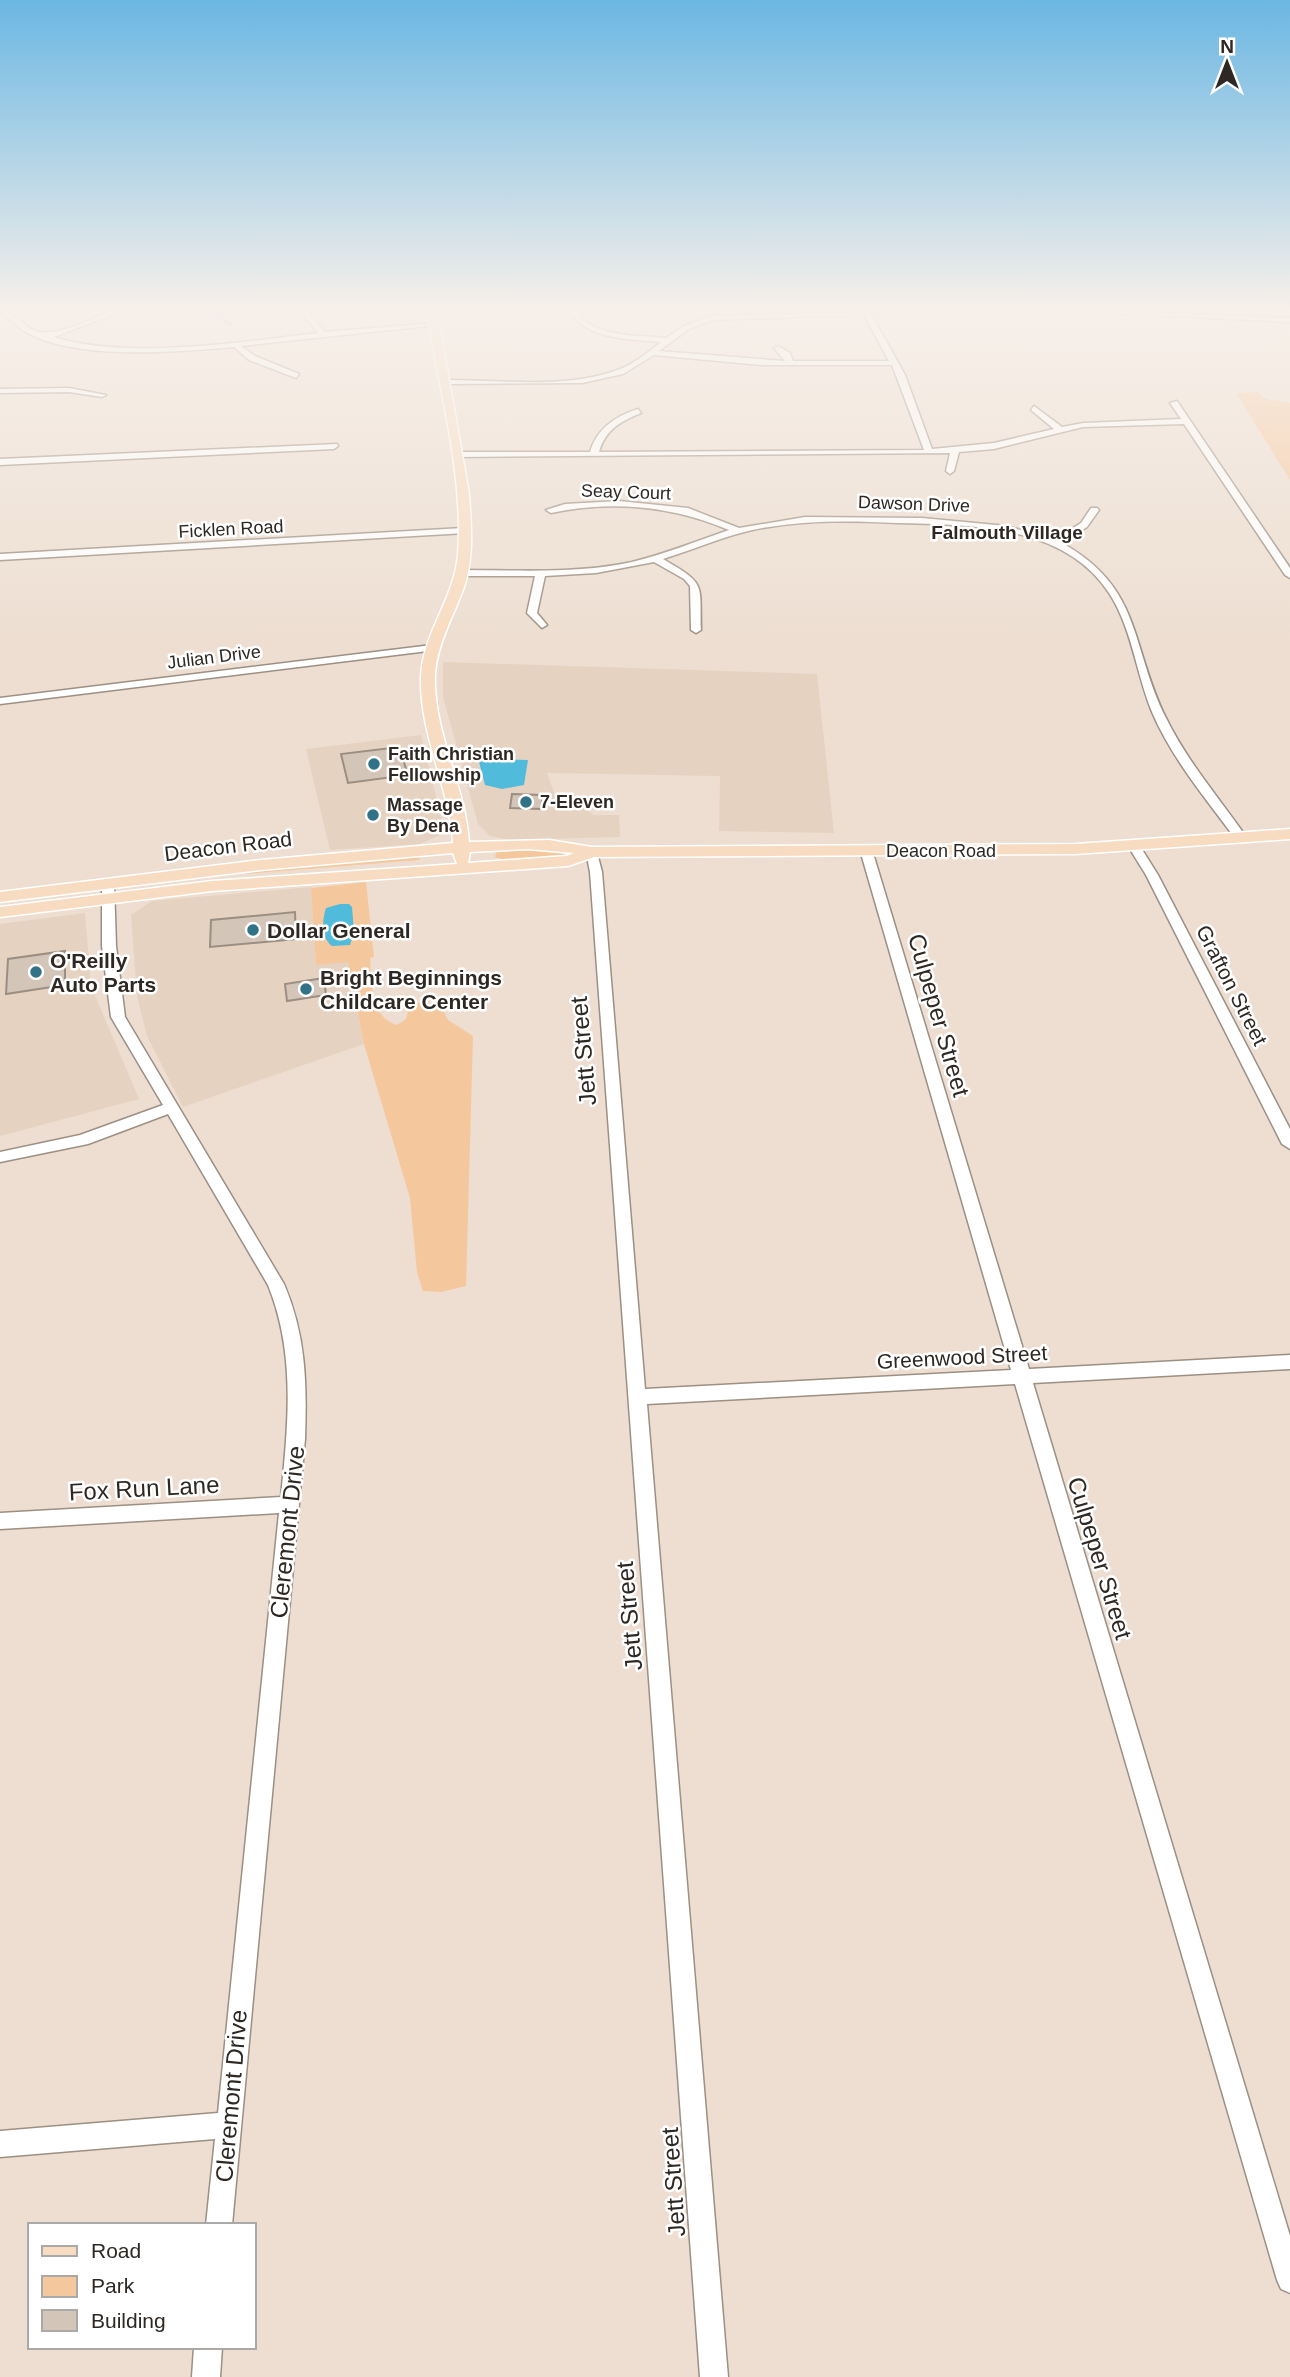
<svg xmlns="http://www.w3.org/2000/svg" width="1290" height="2377" font-family="Helvetica,sans-serif">
<style>
.built{fill:#e6d2c0}
.green{fill:#f5c79d}
.water{fill:#50bbdb}
.lines{fill:none;stroke-linecap:round;stroke-linejoin:round}
.stream{stroke:#50bbdb;stroke-width:2.5}
.building{fill:#d3c5b8;stroke:#9b8e82;stroke-width:2}
.minor-casing{stroke:#9c8f83;stroke-width:3}
.major-casing{stroke:#fff;stroke-width:3}
.minor{fill:#fff;fill-rule:evenodd}
.major{fill:#f8dcc1;fill-rule:evenodd}
.poi-dot{fill:#327286;stroke:#fff;stroke-width:2.5}
.labels{text-anchor:middle;dominant-baseline:central;stroke-width:5;stroke-linejoin:round;paint-order:stroke}
.far-street-label{font-size:18px;fill:#2d2823;stroke:#fff}
.far-poi-label{font-size:18px;font-weight:bold;fill:#2d2823;stroke:#fff;text-anchor:start}
.far-neighbourhood-label{font-size:19px;font-weight:bold;fill:#2d2823;stroke:#fff}
.street-label{font-size:21px;fill:#2d2823;stroke:#fff}
.poi-label{font-size:21px;font-weight:bold;fill:#2d2823;stroke:#fff;text-anchor:start}
.near-street-label{font-size:24px;fill:#2d2823;stroke:#fff}
</style>
<rect width="100%" height="100%" fill="#edded1"/>
<!-- built -->
<g class="built">
<path d="M 443,662 L 817,674 L 834,833 L 719,831 L 720,776 L 547,773 L 558,803 L 585,807 L 593,815 L 619,815 L 620,837 L 508,840 L 490,836 L 478,824 L 443,697 Z"/>
<path d="M 421,735 L 443,826 L 440,835 L 420,844 L 330,850 L 306,749 Z"/>
<path d="M 311,887 L 316,965 L 348,961 L 364,1044 L 183,1107 L 147,1036 L 137,996 L 131,915 L 152,901 Z"/>
<path d="M 85,913 L 91,986 L 139,1099 L 0,1136 L 0,924 Z"/>
</g>
<!-- green -->
<g class="green">
<path d="M 1258,392 L 1266,399 L 1290,403 L 1290,480 L 1236,393 Z"/>
<path d="M 556,848 L 565,854 L 559,857 L 504,860 L 495,857 L 496,853 L 500,850 Z"/>
<path d="M 421,855 L 419,860 L 243,874 L 313,863 Z"/>
<path d="M 366,882 L 374,957 L 370,958 C 372,982 369,1017 397,1025 L 406,1019 L 411,1002 L 434,1004 L 444,1012 L 448,1020 L 473,1036 L 466,1286 L 441,1292 L 423,1291 L 417,1272 L 410,1198 L 364,1044 L 348,962 L 316,965 L 311,888 Z"/>
</g>
<!-- water -->
<g class="water">
<path d="M 488,759 L 528,760 L 524,785 L 502,789 L 485,785 L 479,762 Z"/>
<path d="M 340,904 L 349,904 L 352,907 L 354,932 L 350,945 L 332,946 C 321,938 322,920 326,908 Z"/>
</g>
<g class="lines">
<!-- stream -->
<path class="stream" d="M 213,311 L 231,325"/>
</g>
<!-- building -->
<g class="building">
<path d="M 399,747 L 408,775 L 348,783 L 341,754 Z"/>
<path d="M 512,794 L 543,795 L 541,809 L 510,808 Z"/>
<path d="M 295,912 L 296,939 L 210,947 L 211,920 Z"/>
<path d="M 65,951 L 65,985 L 6,994 L 8,959 Z"/>
<path d="M 324,978 L 326,995 L 287,1001 L 285,984 Z"/>
</g>
<g class="lines">
<defs>
<g id="minor">
<path d="M 1,311 C 15,311 21,324 33,330 C 52,339 91,319 111,311 L 122,311 L 54,337 C 125,360 243,342 318,333 L 301,311 L 308,311 L 325,332 L 421,324 L 438,325 L 241,346 L 255,356 L 299,374 L 296,378 L 249,360 L 234,347 C 178,352 75,361 26,332 C 17,327 8,318 1,311 Z"/>
<path d="M 569,311 L 576,311 C 593,338 638,335 666,338 L 684,326 L 712,316 L 910,311 L 871,314 L 905,375 L 932,449 L 994,443 L 1054,429 L 1031,410 L 1034,406 L 1062,427 L 1083,423 L 1181,419 L 1170,403 L 1177,401 L 1290,568 L 1290,578 L 1285,575 L 1184,424 L 1083,427 L 994,449 L 959,452 L 954,471 L 950,474 L 946,471 L 950,453 L 454,457 L 453,455 L 457,452 L 590,452 C 597,428 616,416 638,409 L 641,413 C 621,421 605,430 599,452 L 924,450 L 892,365 L 761,365 L 654,355 L 623,374 L 582,383 L 446,384 L 442,382 L 446,380 C 500,380 563,389 615,371 C 633,365 647,353 661,342 C 630,339 587,340 569,311 ZM 864,315 L 889,361 L 793,361 L 790,353 L 778,346 L 774,348 L 785,361 L 659,351 L 689,329 L 712,320 Z"/>
<path d="M 1104,311 L 1290,318 L 1290,322 L 1107,313 Z"/>
<path d="M 69,388 L 106,395 L 102,397 L 69,392 L 0,393 L 0,389 Z"/>
<path d="M 337,444 L 338,446 L 334,449 L 0,465 L 0,459 Z"/>
<path d="M 619,501 L 688,508 L 739,528 L 805,517 L 922,518 L 1007,526 L 1054,540 L 1081,523 L 1091,508 L 1097,508 L 1099,510 L 1087,527 L 1062,543 C 1143,588 1130,646 1166,718 C 1187,761 1219,798 1247,838 L 1241,842 L 1237,841 C 1207,800 1172,759 1152,712 C 1136,673 1132,628 1109,593 C 1064,524 970,525 897,523 C 854,521 811,520 769,527 C 733,532 699,548 663,559 C 706,584 700,582 701,630 L 696,633 L 691,630 L 690,586 L 684,579 L 654,562 L 596,573 L 545,576 L 537,613 L 547,625 L 542,628 L 527,613 L 535,576 L 461,576 L 456,573 L 461,570 C 518,570 576,574 632,562 C 665,554 697,541 729,530 C 672,506 613,500 551,513 L 546,510 L 565,504 Z"/>
<path d="M 463,528 L 466,529 L 466,533 L 0,560 L 0,554 Z"/>
<path d="M 432,645 L 437,648 L 436,650 L 0,704 L 0,698 Z"/>
<path d="M 1134,842 L 1138,843 L 1158,875 L 1290,1129 L 1290,1149 L 1282,1144 L 1146,875 L 1128,846 Z"/>
<path d="M 866,846 L 872,850 L 1029,1369 L 1290,1355 L 1290,1369 L 1033,1383 L 1290,2236 L 1290,2293 L 1281,2289 L 1277,2280 L 1015,1384 L 647,1404 L 728,2377 L 700,2377 L 590,872 L 586,852 L 588,849 L 596,849 L 602,872 L 645,1389 L 1011,1370 L 860,850 Z"/>
<path d="M 108,879 L 114,883 L 116,946 L 125,1017 L 284,1284 C 306,1335 307,1384 305,1439 L 232,2225 L 206,2225 L 215,2139 L 0,2157 L 0,2131 L 218,2113 L 279,1513 L 0,1529 L 0,1513 L 281,1497 C 288,1424 296,1354 268,1285 L 168,1114 L 88,1144 L 0,1162 L 0,1152 L 80,1135 L 163,1105 L 111,1017 L 102,946 L 102,883 Z"/>
<path d="M 194,2347 L 222,2347 L 220,2377 L 192,2377 Z"/>
</g>
<path id="major" d="M 427,311 L 437,311 L 469,494 C 471,524 474,555 465,584 C 455,614 437,642 435,675 C 433,732 465,785 469,842 L 549,840 L 592,847 L 1076,844 L 1290,829 L 1290,839 L 1076,854 L 594,857 L 568,866 L 212,891 L 0,917 L 0,907 L 212,881 L 457,864 L 453,853 L 261,870 L 0,902 L 0,892 L 261,860 L 453,843 C 449,786 419,733 421,676 C 423,633 455,597 458,554 C 464,473 439,391 427,311 ZM 528,849 L 574,853 L 566,856 L 468,863 L 470,852 Z"/>
</defs>
<!-- minor casing -->
<use href="#minor" class="minor-casing"/>
<!-- major casing -->
<use href="#major" class="major-casing"/>
<!-- minor -->
<use href="#minor" class="minor"/>
<!-- major -->
<use href="#major" class="major"/>
</g>
<!-- sky -->
<linearGradient id="sky" x2="0" y2="1"><stop stop-color="#6bb7e3"/><stop offset="0.48" stop-color="#f7f0ea"/><stop offset="1" stop-color="#f7f0ea" stop-opacity="0"/></linearGradient>
<rect width="1290" height="644" fill="url(#sky)"/>
<!-- markers -->
<g class="poi-dot">
<circle cx="374" cy="764" r="7"/>
<circle cx="526" cy="802" r="7"/>
<circle cx="373" cy="815" r="7"/>
<circle cx="253" cy="930" r="7"/>
<circle cx="36" cy="972" r="7"/>
<circle cx="306" cy="989" r="7"/>
</g>
<g class="labels">
<!-- far-street labels -->
<g class="far-street-label">
<text transform="translate(626 492) rotate(2)">Seay Court</text>
<text transform="translate(914 504) rotate(2)">Dawson Drive</text>
<text transform="translate(231 529) rotate(-3)">Ficklen Road</text>
<text transform="translate(214 657) rotate(-7)">Julian Drive</text>
<text x="941" y="851">Deacon Road</text>
</g>
<!-- far-poi labels -->
<g class="far-poi-label">
<text x="388" y="754">Faith Christian<tspan x="388" dy="21">Fellowship</tspan></text>
<text x="540" y="802">7-Eleven</text>
<text x="387" y="805">Massage<tspan x="387" dy="21">By Dena</tspan></text>
</g>
<!-- far-neighbourhood labels -->
<g class="far-neighbourhood-label">
<text x="1007" y="532">Falmouth Village</text>
</g>
<!-- street labels -->
<g class="street-label">
<text transform="translate(228 846) rotate(-7)">Deacon Road</text>
<text transform="translate(1232 985) rotate(63)">Grafton Street</text>
<text transform="translate(962 1357) rotate(-3)">Greenwood Street</text>
</g>
<!-- poi labels -->
<g class="poi-label">
<text x="267" y="930">Dollar General</text>
<text x="50" y="960">O'Reilly<tspan x="50" dy="24">Auto Parts</tspan></text>
<text x="320" y="977">Bright Beginnings<tspan x="320" dy="24">Childcare Center</tspan></text>
</g>
<!-- near-street labels -->
<g class="near-street-label">
<text transform="translate(939 1015) rotate(74)">Culpeper Street</text>
<text transform="translate(583 1051) rotate(-95)">Jett Street</text>
<text transform="translate(144 1488) rotate(-3)">Fox Run Lane</text>
<text transform="translate(287 1532) rotate(-84)">Cleremont Drive</text>
<text transform="translate(1100 1558) rotate(73)">Culpeper Street</text>
<text transform="translate(629 1616) rotate(-95)">Jett Street</text>
<text transform="translate(231 2096) rotate(-85)">Cleremont Drive</text>
<text transform="translate(673 2182) rotate(-94)">Jett Street</text>
</g>
</g>
<!-- legend -->
<rect x="28" y="2223" width="228" height="126" fill="#ffffff" stroke="#aba9a7" stroke-width="2"/>
<rect x="42" y="2246" width="35" height="10" fill="#f8dcc1" stroke="#aba9a7" stroke-width="2"/>
<text x="91" y="2258" font-size="21" fill="#2d2823">Road</text>
<rect x="42" y="2276" width="35" height="21" fill="#f5c79d" stroke="#aba9a7" stroke-width="2"/>
<text x="91" y="2293" font-size="21" fill="#2d2823">Park</text>
<rect x="42" y="2310" width="35" height="21" fill="#d3c5b8" stroke="#aba9a7" stroke-width="2"/>
<text x="91" y="2328" font-size="21" fill="#2d2823">Building</text>
<!-- north arrow -->
<g transform="translate(1227 63)" stroke="#ffffff" stroke-width="5" paint-order="stroke">
<path d="M0-5L12 26L0 18L-12 26Z" fill="#2d2823"/>
<text y="-10" font-size="19" font-weight="bold" text-anchor="middle" fill="#2d2823">N</text>
</g>
</svg>
